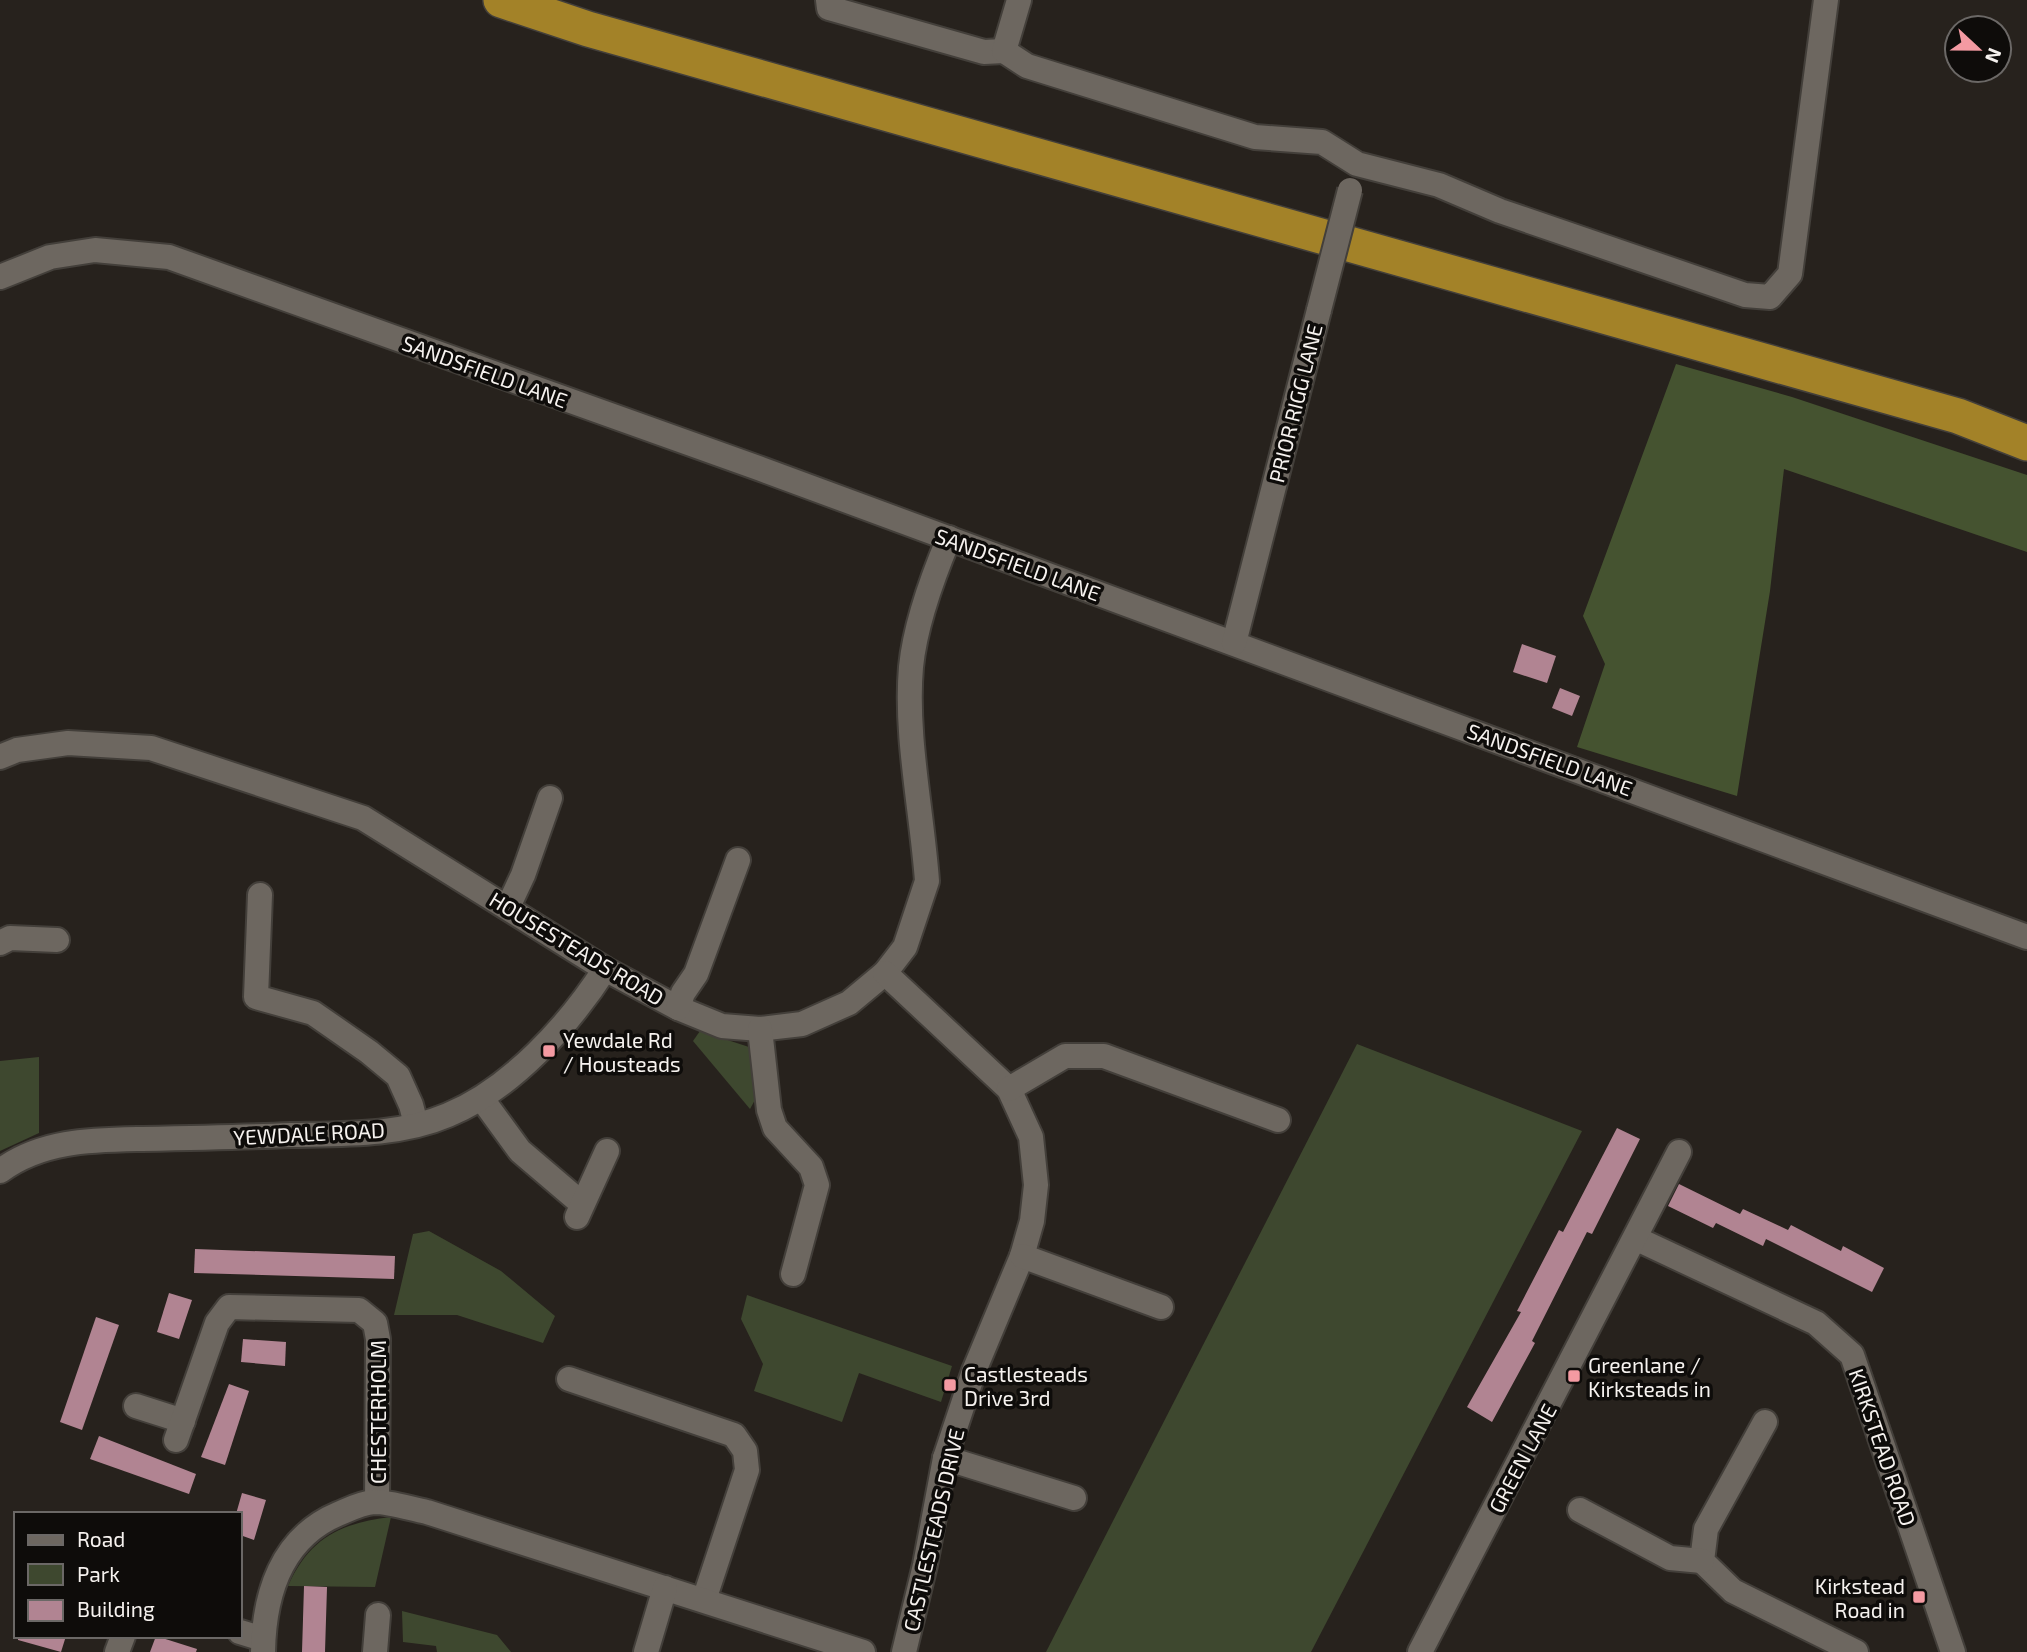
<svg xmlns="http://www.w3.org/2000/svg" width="2027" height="1652" font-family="'Exo 2',sans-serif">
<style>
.green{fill:#3e482f}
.forest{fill:#455330}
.building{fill:#b18492}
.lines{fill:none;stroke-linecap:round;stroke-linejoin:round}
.minor-casing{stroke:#433f3a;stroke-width:28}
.highway-casing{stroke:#433f3a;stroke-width:38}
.minor{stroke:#6d6760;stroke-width:24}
.highway{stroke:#a38228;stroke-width:35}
.minor-bridge-casing{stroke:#433f3a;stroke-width:28;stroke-linecap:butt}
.minor-bridge{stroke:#6d6760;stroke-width:24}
.poi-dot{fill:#f49aa2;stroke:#0e0c0a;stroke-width:2.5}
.labels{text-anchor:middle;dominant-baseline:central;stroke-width:7;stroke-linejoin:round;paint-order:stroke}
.street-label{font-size:21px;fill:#f6f2ef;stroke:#0e0c0a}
.poi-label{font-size:21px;fill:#f6f2ef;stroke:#0e0c0a;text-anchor:start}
</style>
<rect width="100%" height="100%" fill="#27221d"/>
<!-- green -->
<g class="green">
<path d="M 700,1031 L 749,1047 L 756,1098 L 750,1109 L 693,1041 Z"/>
<path d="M 1357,1044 L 1582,1131 L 1311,1652 L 1046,1652 Z"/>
<path d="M 39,1057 L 39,1133 L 0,1151 L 0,1061 Z"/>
<path d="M 429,1231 L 501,1271 L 555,1316 L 543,1343 L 457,1315 L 394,1315 L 413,1234 Z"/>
<path d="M 747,1295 L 952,1366 L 941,1402 L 859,1373 L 842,1422 L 754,1391 L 763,1364 L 741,1319 Z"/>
<path d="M 391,1517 L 375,1587 L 288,1586 C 309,1538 341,1523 391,1517 Z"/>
<path d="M 402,1611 L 497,1635 L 511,1652 L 437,1652 L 436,1646 L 403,1642 Z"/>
</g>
<!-- forest -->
<path class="forest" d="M 1676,364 L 1792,397 L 2027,475 L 2027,552 L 1784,469 L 1770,591 L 1737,796 L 1577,747 L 1605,664 L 1583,616 Z"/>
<!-- building -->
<g class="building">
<path d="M 1522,644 L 1556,656 L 1547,683 L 1513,672 Z"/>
<path d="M 1560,688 L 1580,696 L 1572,716 L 1552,708 Z"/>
<path d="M 1617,1128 L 1640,1139 L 1592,1234 L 1587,1232 L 1532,1341 L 1535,1343 L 1492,1422 L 1467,1407 L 1521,1312 L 1517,1311 L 1559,1230 L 1563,1232 Z"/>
<path d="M 1679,1184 L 1740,1214 L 1743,1209 L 1788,1230 L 1791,1225 L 1841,1251 L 1843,1246 L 1884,1268 L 1872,1292 L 1766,1239 L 1763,1246 L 1716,1223 L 1713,1228 L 1668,1206 Z"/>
<path d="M 195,1249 L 395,1256 L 394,1279 L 194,1273 Z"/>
<path d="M 169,1293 L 192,1300 L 179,1339 L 157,1332 Z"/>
<path d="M 96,1317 L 119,1325 L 82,1430 L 60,1422 Z"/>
<path d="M 243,1339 L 286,1342 L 285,1366 L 241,1362 Z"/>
<path d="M 229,1384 L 249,1391 L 225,1465 L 201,1457 Z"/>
<path d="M 99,1436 L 196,1474 L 189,1494 L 90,1459 Z"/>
<path d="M 242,1493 L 266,1500 L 254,1540 L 240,1535 L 240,1514 L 236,1514 Z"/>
<path d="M 304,1586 L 327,1587 L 325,1652 L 302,1652 Z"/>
<path d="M 18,1636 L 66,1636 L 61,1652 L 18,1640 Z"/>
<path d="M 156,1636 L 197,1649 L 196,1652 L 150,1652 Z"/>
</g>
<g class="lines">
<defs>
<g id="minor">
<path d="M 828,0 L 829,8 L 984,52 L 1004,51"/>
<path d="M 1019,0 L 1004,51 L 1027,66 L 1255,137 L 1322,142 L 1357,164 L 1439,185 L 1500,211 L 1745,295 L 1770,297 L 1790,274 L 1826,0"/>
<path d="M 0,277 L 50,257 L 95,250 L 169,257 L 761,469 L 2027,937"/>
<path d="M 1234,643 L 1319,310"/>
<path d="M 0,757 L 17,750 L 68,743 L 151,748 L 363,818 L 605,969 L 678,1008 L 722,1026 L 760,1029 L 802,1024 L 849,1003 L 885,973 L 905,947 L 927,881 C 922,812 905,735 911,667 C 915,626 933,576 949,538"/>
<path d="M 260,895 L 256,997 L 313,1013 L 369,1052 L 398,1076 L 411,1105 L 416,1124"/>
<path d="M 508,907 L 523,875 L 550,798"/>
<path d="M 0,943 L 10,938 L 57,940"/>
<path d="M 885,973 L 1009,1089 L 1031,1137 L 1036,1185 L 1032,1221 L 1022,1256 L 974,1371 L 945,1458 L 925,1565 L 904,1652"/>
<path d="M 678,1008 L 683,993 L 696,974 L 738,860"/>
<path d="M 760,1029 L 769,1110 L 775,1128 L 811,1167 L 817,1185 L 793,1274"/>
<path d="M 1009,1089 L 1065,1056 L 1104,1056 L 1278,1120"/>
<path d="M 482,1099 L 520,1151 L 581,1203"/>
<path d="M 0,1171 C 42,1140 92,1140 142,1139 C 192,1138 241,1137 291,1135 C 342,1134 399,1136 448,1115 C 511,1089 569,1025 605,969"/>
<path d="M 577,1217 L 607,1151"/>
<path d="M 1637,1239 L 1816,1323 L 1852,1355 L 1953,1652"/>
<path d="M 1022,1256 L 1161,1307"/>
<path d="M 569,1379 L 734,1435 L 745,1451 L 747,1470 L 704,1600"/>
<path d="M 136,1406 L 183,1421"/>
<path d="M 1765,1422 L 1706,1529 L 1702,1561 L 1733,1591 L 1856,1652"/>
<path d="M 176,1440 L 217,1323 L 229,1307 L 359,1310 L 375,1323 L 378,1339 L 377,1502"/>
<path d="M 945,1458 L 1074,1498"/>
<path d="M 1580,1510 L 1670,1558 L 1702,1561"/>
<path d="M 240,1632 L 263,1639"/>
<path d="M 117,1652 L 123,1636"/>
<path d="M 263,1652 C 264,1595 281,1538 338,1514 C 350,1509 361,1503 374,1502 C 391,1502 411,1509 427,1512 L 863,1652"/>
<path d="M 375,1652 L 378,1615"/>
<path d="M 646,1652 L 665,1588"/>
<path d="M 1420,1652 L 1679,1152"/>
</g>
<path id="highway" d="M 501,0 L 588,29 L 1958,416 L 2027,443"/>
</defs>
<!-- minor casing -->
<use href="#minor" class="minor-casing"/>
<!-- highway casing -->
<use href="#highway" class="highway-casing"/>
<!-- minor -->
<use href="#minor" class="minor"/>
<!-- highway -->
<use href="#highway" class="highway"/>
<defs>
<path id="minor-bridge" d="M 1319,310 L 1350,190"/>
</defs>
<!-- minor-bridge casing -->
<use href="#minor-bridge" class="minor-bridge-casing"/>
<!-- minor-bridge -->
<use href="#minor-bridge" class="minor-bridge"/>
</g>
<!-- markers -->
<g class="poi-dot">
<rect x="542" y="1044" width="14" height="14" rx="3.5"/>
<rect x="1567" y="1369" width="14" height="14" rx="3.5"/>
<rect x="943" y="1378" width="14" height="14" rx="3.5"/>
<rect x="1912" y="1590" width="14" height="14" rx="3.5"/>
</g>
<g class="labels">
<!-- street labels -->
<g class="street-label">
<text transform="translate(485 371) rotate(20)">SANDSFIELD LANE</text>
<text transform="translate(1295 403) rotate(-76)">PRIOR RIGG LANE</text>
<text transform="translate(1018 564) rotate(20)">SANDSFIELD LANE</text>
<text transform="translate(1550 759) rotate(20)">SANDSFIELD LANE</text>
<text transform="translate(577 948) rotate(31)">HOUSESTEADS ROAD</text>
<text transform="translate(309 1133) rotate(-3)">YEWDALE ROAD</text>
<text transform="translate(377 1412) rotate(-90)">CHESTERHOLM</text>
<text transform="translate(1883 1447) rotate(71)">KIRKSTEAD ROAD</text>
<text transform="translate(1522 1458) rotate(-62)">GREEN LANE</text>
<text transform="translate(933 1530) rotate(-77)">CASTLESTEADS DRIVE</text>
</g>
<!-- poi labels -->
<g class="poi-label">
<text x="563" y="1039">Yewdale Rd<tspan x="563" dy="24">/ Housteads</tspan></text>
<text x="1588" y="1364">Greenlane /<tspan x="1588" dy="24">Kirksteads in</tspan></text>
<text x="964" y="1373">Castlesteads<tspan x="964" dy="24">Drive 3rd</tspan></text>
<text x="1905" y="1585" text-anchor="end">Kirkstead<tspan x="1905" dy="24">Road in</tspan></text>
</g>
</g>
<!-- legend -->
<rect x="14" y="1512" width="228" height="126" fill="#0e0c0a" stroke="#6b6866" stroke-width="2"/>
<rect x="28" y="1535" width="35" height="10" fill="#6d6760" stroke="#6b6866" stroke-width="2"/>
<text x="77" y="1547" font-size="21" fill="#f6f2ef">Road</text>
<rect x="28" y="1564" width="35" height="21" fill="#3e482f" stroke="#6b6866" stroke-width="2"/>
<text x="77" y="1582" font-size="21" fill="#f6f2ef">Park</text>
<rect x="28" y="1600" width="35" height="21" fill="#b18492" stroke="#6b6866" stroke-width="2"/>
<text x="77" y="1617" font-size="21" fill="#f6f2ef">Building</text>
<!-- north arrow -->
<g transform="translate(1978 49) rotate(112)"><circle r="33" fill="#0e0c0a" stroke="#6b6866" stroke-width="2"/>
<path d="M0-5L12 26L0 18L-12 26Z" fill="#f49aa2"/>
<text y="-10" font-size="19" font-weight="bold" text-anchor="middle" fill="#f6f2ef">N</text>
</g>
</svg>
